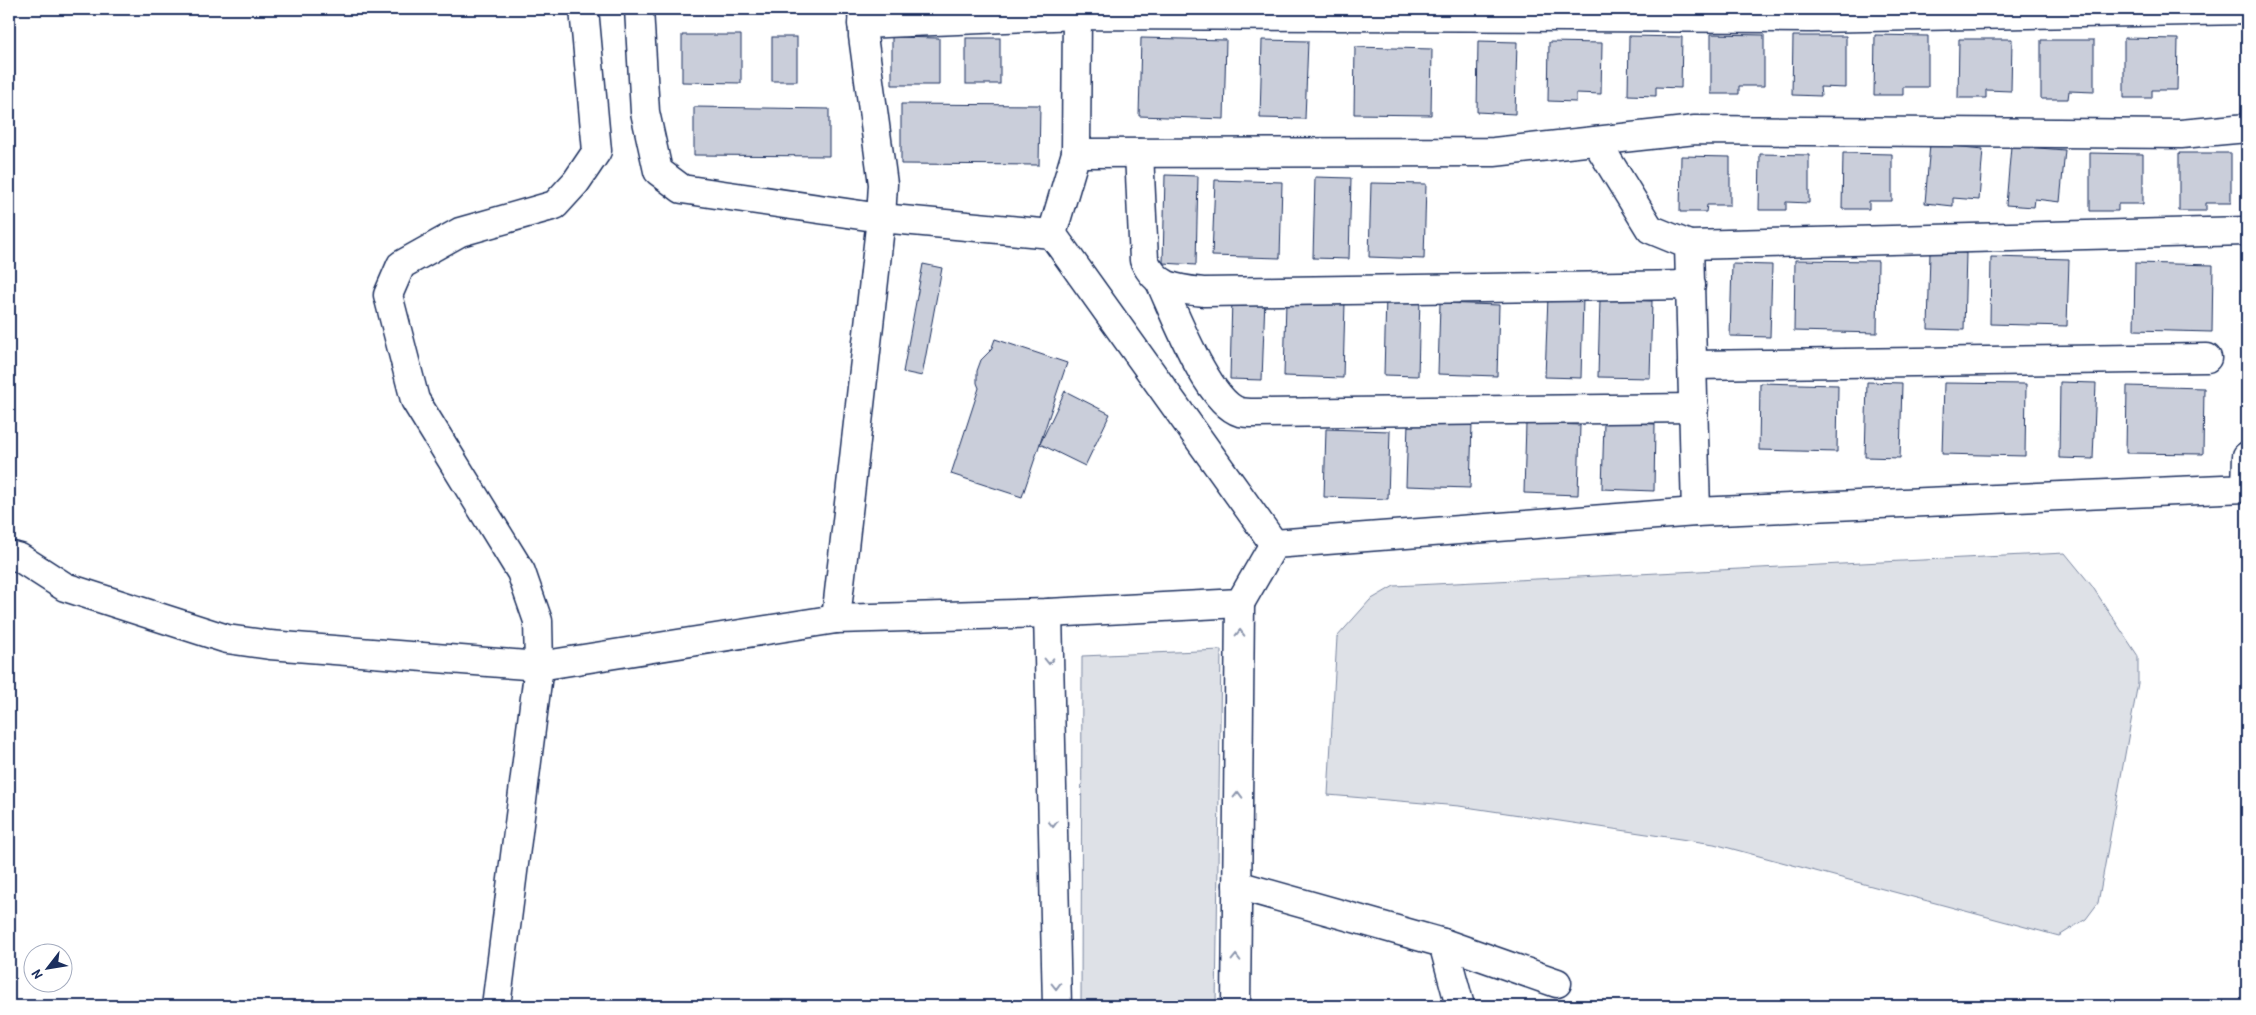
<svg xmlns="http://www.w3.org/2000/svg" width="2256" height="1015" font-family="'Patrick Hand',sans-serif">
<style>
.green{fill:#dee1e7;stroke:#7c88a2}
.building{fill:#caceda;stroke:#1b2f5e}
.lines{fill:none;stroke-linecap:round;stroke-linejoin:round}
.minor-casing{stroke:#1b2f5e;stroke-width:31}
.minor{stroke:#fff;stroke-width:28}
.oneway{stroke:#8d97ae}
</style>
<rect width="100%" height="100%" fill="#fff"/>
<filter id="ink" filterUnits="userSpaceOnUse"><feTurbulence type="fractalNoise" baseFrequency=".02" numOctaves="2"/><feDisplacementMap in="SourceGraphic" scale="10" xChannelSelector="R" yChannelSelector="G"/><feConvolveMatrix kernelMatrix="1 2 1 2 8 2 1 2 1" color-interpolation-filters="sRGB"/></filter>
<g filter="url(#ink)">
<!-- green -->
<g class="green">
<path d="M 2065,553 L 2092,586 L 2138,656 L 2138,683 L 2098,903 L 2086,919 L 2059,936 L 1714,844 L 1459,806 L 1328,795 L 1337,637 L 1370,600 L 1394,586 Z"/>
<path d="M 1221,650 L 1216,1006 L 1081,1006 L 1082,656 Z"/>
</g>
<!-- building -->
<g class="building">
<rect x="681" y="9" width="70" height="1"/>
<path d="M 1711,34 L 1764,35 L 1764,86 L 1739,86 L 1739,94 L 1711,94 Z"/>
<path d="M 682,35 L 741,35 L 741,83 L 682,82 Z"/>
<path d="M 1875,35 L 1928,36 L 1928,87 L 1903,87 L 1903,95 L 1874,95 Z"/>
<path d="M 1629,36 L 1682,37 L 1681,88 L 1656,87 L 1656,96 L 1628,95 Z"/>
<path d="M 1793,36 L 1846,36 L 1846,88 L 1820,87 L 1821,96 L 1792,95 Z"/>
<rect x="772" y="37" width="25" height="44"/>
<path d="M 892,37 L 939,38 L 939,85 L 892,85 Z"/>
<rect x="966" y="38" width="34" height="46"/>
<path d="M 1141,38 L 1226,40 L 1224,119 L 1139,116 Z"/>
<path d="M 2124,38 L 2178,39 L 2177,90 L 2152,90 L 2152,98 L 2124,98 Z"/>
<path d="M 1959,39 L 2012,39 L 2011,91 L 1986,90 L 1986,98 L 1958,98 Z"/>
<path d="M 1262,40 L 1308,41 L 1305,119 L 1260,118 Z"/>
<path d="M 2041,40 L 2094,40 L 2094,92 L 2069,91 L 2068,99 L 2041,99 Z"/>
<path d="M 1478,41 L 1517,42 L 1515,114 L 1477,112 Z"/>
<path d="M 1549,42 L 1602,43 L 1601,94 L 1576,93 L 1576,102 L 1548,101 Z"/>
<path d="M 1355,47 L 1432,49 L 1431,115 L 1354,114 Z"/>
<path d="M 901,104 L 1040,105 L 1039,165 L 901,164 Z"/>
<path d="M 694,107 L 829,109 L 829,156 L 694,155 Z"/>
<path d="M 1930,144 L 1983,149 L 1979,200 L 1953,198 L 1953,206 L 1925,203 Z"/>
<path d="M 2011,146 L 2065,150 L 2060,202 L 2035,199 L 2034,207 L 2006,205 Z"/>
<path d="M 1843,153 L 1892,154 L 1892,201 L 1869,201 L 1869,209 L 1842,209 Z"/>
<path d="M 2090,153 L 2143,154 L 2143,204 L 2118,204 L 2118,211 L 2090,211 Z"/>
<path d="M 2179,153 L 2231,153 L 2231,203 L 2206,203 L 2206,211 L 2179,211 Z"/>
<path d="M 1760,154 L 1809,155 L 1809,203 L 1786,202 L 1786,210 L 1759,210 Z"/>
<path d="M 1681,156 L 1730,157 L 1730,205 L 1707,205 L 1706,212 L 1680,212 Z"/>
<path d="M 1165,175 L 1198,176 L 1196,265 L 1163,263 Z"/>
<path d="M 1315,177 L 1351,178 L 1349,259 L 1313,258 Z"/>
<path d="M 1215,180 L 1282,182 L 1280,258 L 1212,256 Z"/>
<path d="M 1371,183 L 1426,184 L 1424,259 L 1369,257 Z"/>
<path d="M 1930,252 L 1966,253 L 1964,330 L 1928,329 Z"/>
<path d="M 1991,257 L 2069,259 L 2067,326 L 1990,324 Z"/>
<path d="M 1795,260 L 1878,261 L 1877,333 L 1794,331 Z"/>
<path d="M 2135,263 L 2213,265 L 2212,332 L 2134,330 Z"/>
<path d="M 923,264 L 942,268 L 922,376 L 903,372 Z"/>
<path d="M 1732,264 L 1772,265 L 1770,337 L 1730,336 Z"/>
<path d="M 1386,295 L 1420,296 L 1418,376 L 1384,375 Z"/>
<path d="M 1548,296 L 1583,297 L 1581,378 L 1545,377 Z"/>
<path d="M 1232,297 L 1265,298 L 1262,380 L 1230,379 Z"/>
<path d="M 1600,299 L 1652,301 L 1650,378 L 1598,377 Z"/>
<path d="M 1286,301 L 1345,302 L 1343,378 L 1284,376 Z"/>
<path d="M 1440,303 L 1499,305 L 1497,376 L 1438,374 Z"/>
<path d="M 995,339 L 1067,363 L 1022,497 L 951,474 L 979,388 L 977,383 L 977,371 L 981,360 L 991,350 Z"/>
<path d="M 1867,382 L 1902,383 L 1900,458 L 1865,457 Z"/>
<path d="M 2060,382 L 2096,383 L 2093,459 L 2059,458 Z"/>
<path d="M 1760,383 L 1838,385 L 1837,452 L 1759,450 Z"/>
<path d="M 1944,383 L 2026,384 L 2025,456 L 1942,454 Z"/>
<path d="M 2127,386 L 2204,388 L 2203,454 L 2126,453 Z"/>
<path d="M 1065,391 L 1110,414 L 1085,466 L 1040,444 Z"/>
<path d="M 1408,422 L 1472,424 L 1470,488 L 1406,486 Z"/>
<path d="M 1604,422 L 1655,424 L 1654,491 L 1602,489 Z"/>
<path d="M 1526,423 L 1580,425 L 1578,495 L 1524,493 Z"/>
<path d="M 1326,429 L 1390,431 L 1388,499 L 1324,497 Z"/>
</g>
<g class="lines">
<defs>
<g id="minor">
<path d="M 639,9 L 645,112 L 658,171 L 682,189 L 881,218 L 1052,234 L 1274,544"/>
<path d="M 862,24 L 1077,15 L 1811,18 L 2247,10"/>
<path d="M 1596,141 L 1650,229 L 1689,245 L 1696,512"/>
<path d="M 1076,153 L 1494,152 L 1695,130 L 2181,134 L 2247,128"/>
<path d="M 1139,153 L 1144,260 C 1157,288 1176,289 1204,292 L 1691,285"/>
<path d="M 1052,234 L 1076,153 L 1077,9"/>
<path d="M 1689,245 L 2247,231"/>
<path d="M 1160,282 C 1174,312 1208,403 1240,412 C 1245,413 1250,413 1255,413 L 1694,408"/>
<path d="M 1692,365 L 2207,358"/>
<path d="M 9,555 L 20,558 L 65,587 L 227,639 L 270,645 L 539,666 L 836,619 L 1048,613 L 1240,603 L 1274,544 L 1696,512 L 2246,488 L 2247,456"/>
<path d="M 1048,613 L 1057,1006"/>
<path d="M 836,619 L 881,218 L 883,184 L 863,36 L 862,9"/>
<path d="M 1237,885 L 1443,943 L 1557,983"/>
<path d="M 1443,943 L 1460,1006"/>
<path d="M 496,1006 L 539,666 L 538,621 L 521,572 L 415,400 L 388,295 L 401,265 L 460,232 L 555,205 L 576,182 L 597,151 L 584,9"/>
<path d="M 1236,1006 L 1240,603"/>
</g>
</defs>
<!-- minor casing -->
<use href="#minor" class="minor-casing"/>
<!-- minor -->
<use href="#minor" class="minor"/>
</g>
<!-- one-way arrows -->
<defs><path id="oneway-chevron" d="M-2-3.5L2.5 0L-2 3.5" fill="none" stroke-width="1.6" stroke-linecap="round" stroke-linejoin="round" transform="scale(1.25)"/></defs>
<g class="oneway">
<use href="#oneway-chevron" transform="translate(1240 633) rotate(-89)"/>
<use href="#oneway-chevron" transform="translate(1049 661) rotate(89)"/>
<use href="#oneway-chevron" transform="translate(1238 795) rotate(-89)"/>
<use href="#oneway-chevron" transform="translate(1053 824) rotate(89)"/>
<use href="#oneway-chevron" transform="translate(1236 958) rotate(-89)"/>
<use href="#oneway-chevron" transform="translate(1056 986) rotate(89)"/>
</g>
</g>
<!-- margin -->
<rect width="2256" height="1015" fill="none" stroke="#fff" stroke-width="30"/>
<rect x="15" y="15" width="2226" height="985" fill="none" stroke="#1b2f5e" stroke-width="2" filter="url(#ink)"/>
<!-- north arrow -->
<g transform="translate(48 968) rotate(239)"><circle r="24" fill="#ffffff" stroke="#a4acbf"/>
<path d="M0-4L9 19L0 12L-9 19Z" fill="#1b2f5e"/>
<text y="-8" font-size="14" font-weight="bold" text-anchor="middle" fill="#1b2f5e">N</text>
</g>
</svg>
